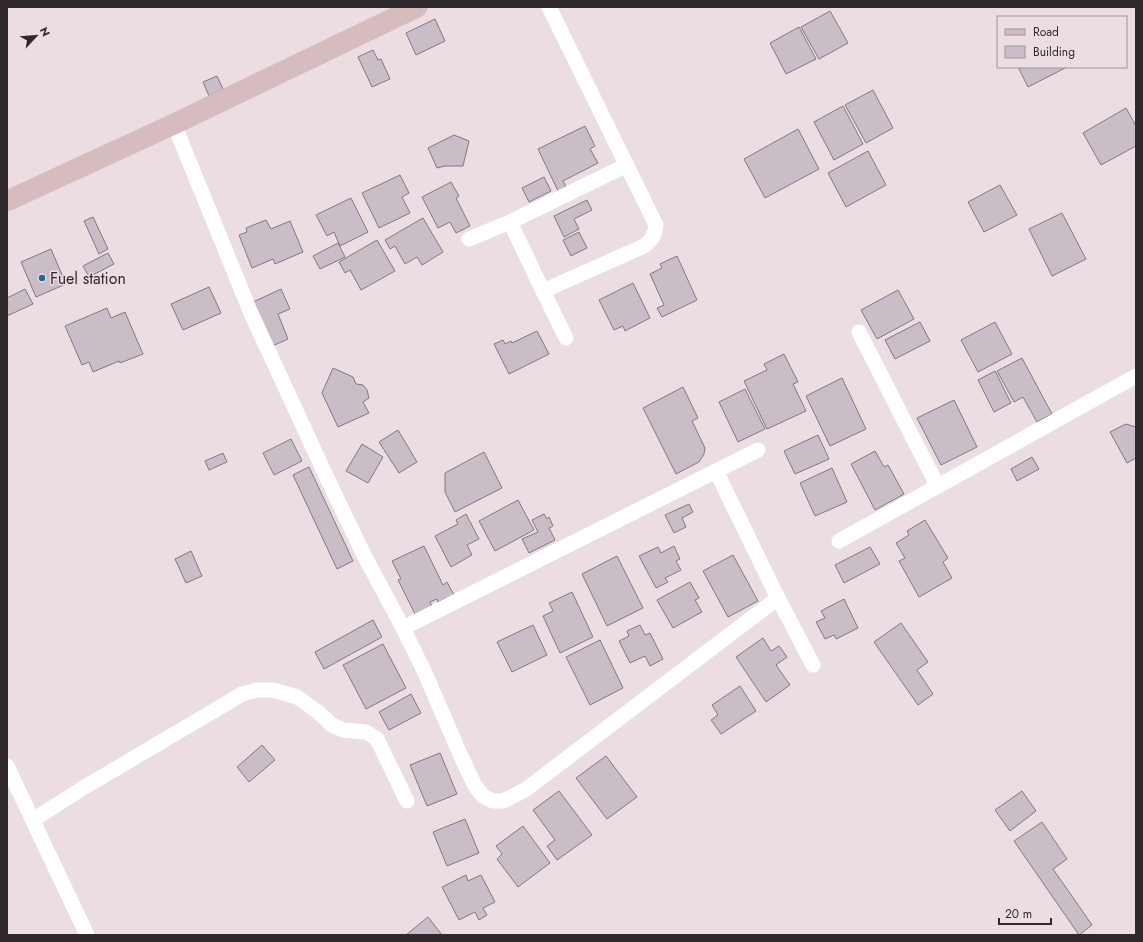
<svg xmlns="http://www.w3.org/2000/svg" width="1143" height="942" font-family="Jost,sans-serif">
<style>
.building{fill:#c9bdc7;stroke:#827880}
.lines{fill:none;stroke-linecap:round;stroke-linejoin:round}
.street{stroke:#fff;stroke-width:15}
.secondary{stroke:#d6bcbf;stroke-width:21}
.poi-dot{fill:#27659c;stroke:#ecdde3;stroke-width:1.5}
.labels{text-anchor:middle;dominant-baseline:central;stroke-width:3;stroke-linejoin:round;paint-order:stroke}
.poi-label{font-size:16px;fill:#2f292c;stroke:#ecdde3;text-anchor:start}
</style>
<rect width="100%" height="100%" fill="#ecdde3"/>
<!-- building -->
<g class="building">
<path d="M 830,11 L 848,43 L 819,59 L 801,27 Z"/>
<path d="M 435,19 L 445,41 L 416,55 L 406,33 Z"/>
<path d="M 799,27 L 816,59 L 786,74 L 770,43 Z"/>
<path d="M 373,50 L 378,60 L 381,59 L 390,79 L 372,87 L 358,57 Z"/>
<path d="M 1018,67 L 1067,67 L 1028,87 Z"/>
<path d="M 217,76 L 223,89 L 209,96 L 203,82 Z"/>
<path d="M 873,90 L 893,128 L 866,143 L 845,105 Z"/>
<path d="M 843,106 L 863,144 L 834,160 L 814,122 Z"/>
<path d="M 1126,108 L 1136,126 L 1136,146 L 1101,165 L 1083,133 Z"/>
<path d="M 585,126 L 595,146 L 590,149 L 598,163 L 563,181 L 568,191 L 560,195 L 538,149 Z"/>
<path d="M 798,129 L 819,169 L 765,198 L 744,159 Z"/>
<path d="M 454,135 L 469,141 L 463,166 L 445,166 L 437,168 L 428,148 Z"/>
<path d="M 868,151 L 886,185 L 846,207 L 828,173 Z"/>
<path d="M 400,175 L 409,193 L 402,197 L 410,213 L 379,228 L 362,193 Z"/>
<path d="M 544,177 L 551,191 L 529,202 L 522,188 Z"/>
<path d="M 451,182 L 459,196 L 456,198 L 470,226 L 456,233 L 450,222 L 438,228 L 422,197 Z"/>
<path d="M 1000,185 L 1017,215 L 984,232 L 968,202 Z"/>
<path d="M 351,198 L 368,232 L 340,246 L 334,232 L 327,236 L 316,215 Z"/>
<path d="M 587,200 L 592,210 L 574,219 L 579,229 L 564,237 L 554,216 Z"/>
<path d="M 1062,213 L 1086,259 L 1052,276 L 1029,229 Z"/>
<path d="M 93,217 L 108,249 L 99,254 L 84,221 Z"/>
<path d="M 423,218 L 443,252 L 422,265 L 417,257 L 405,264 L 395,246 L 390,249 L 385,240 Z"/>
<path d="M 266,220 L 271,229 L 290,221 L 303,252 L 275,264 L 273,259 L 252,268 L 239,235 L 247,232 L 246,228 Z"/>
<path d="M 579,232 L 587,248 L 571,256 L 563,240 Z"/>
<path d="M 377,240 L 395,271 L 361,290 L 350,270 L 345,273 L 339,262 Z"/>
<path d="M 338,243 L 345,257 L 320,269 L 313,256 Z"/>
<path d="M 51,249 L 66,284 L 36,297 L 21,262 Z"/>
<path d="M 108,253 L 114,264 L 89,277 L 83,266 Z"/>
<path d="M 677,256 L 697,300 L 662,317 L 657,308 L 664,305 L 650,274 L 662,268 L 660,264 Z"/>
<path d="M 633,283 L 650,318 L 625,331 L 623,326 L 614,330 L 599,300 Z"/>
<path d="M 209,287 L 221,313 L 183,330 L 171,304 Z"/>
<path d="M 25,289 L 33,304 L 7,316 L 7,298 Z"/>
<path d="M 281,289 L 290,309 L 278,314 L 288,339 L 272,346 L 253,302 Z"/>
<path d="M 898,290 L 914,319 L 877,339 L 861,310 Z"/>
<path d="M 107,308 L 111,318 L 125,312 L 143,354 L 120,363 L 119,361 L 93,372 L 89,362 L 82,365 L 65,326 Z"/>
<path d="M 920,322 L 930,341 L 895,359 L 885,340 Z"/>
<path d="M 995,322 L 1012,354 L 978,372 L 961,340 Z"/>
<path d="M 537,331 L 549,354 L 509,374 L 494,344 L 503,340 L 505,344 L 511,341 L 512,343 Z"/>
<path d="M 784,354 L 798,382 L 793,384 L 806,411 L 767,429 L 744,381 L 767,370 L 764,364 Z"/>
<path d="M 1022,358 L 1052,414 L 1037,422 L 1023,397 L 1014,402 L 997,371 Z"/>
<path d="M 333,368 L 353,377 L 356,384 L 363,385 L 367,390 L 369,398 L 363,402 L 369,413 L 338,427 L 322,393 Z"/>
<path d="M 995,371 L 1011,403 L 994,412 L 978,380 Z"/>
<path d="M 842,378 L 866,429 L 830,446 L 806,396 Z"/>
<path d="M 683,387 L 698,418 L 692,421 L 705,448 L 704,454 L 699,462 L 676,474 L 643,408 Z"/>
<path d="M 745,389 L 765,429 L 738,442 L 719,402 Z"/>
<path d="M 954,400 L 977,447 L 941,465 L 917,418 Z"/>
<path d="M 1126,424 L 1136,427 L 1136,458 L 1127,463 L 1110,432 Z"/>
<path d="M 398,430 L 417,462 L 399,473 L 379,442 Z"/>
<path d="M 818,435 L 829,459 L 795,474 L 784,451 Z"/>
<path d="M 291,439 L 302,461 L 274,475 L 263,453 Z"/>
<path d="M 362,444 L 383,457 L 368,483 L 346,471 Z"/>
<path d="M 875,451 L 884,467 L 888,465 L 904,494 L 875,510 L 851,464 Z"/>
<path d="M 484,452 L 502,488 L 455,512 L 445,492 L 445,473 Z"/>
<path d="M 223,453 L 227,462 L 209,470 L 205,461 Z"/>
<path d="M 1032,457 L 1039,469 L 1017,481 L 1011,469 Z"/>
<path d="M 309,467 L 353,561 L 337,569 L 293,475 Z"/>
<path d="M 832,468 L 847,502 L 815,516 L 800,483 Z"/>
<path d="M 518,500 L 534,530 L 495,551 L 479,521 Z"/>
<path d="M 689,504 L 693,512 L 682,518 L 686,527 L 674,533 L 665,515 Z"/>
<path d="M 466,514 L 479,539 L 467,545 L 472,555 L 451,567 L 435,536 L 458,524 L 456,520 Z"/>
<path d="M 544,514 L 547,519 L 549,517 L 553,526 L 549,528 L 555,540 L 529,553 L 522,539 L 538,532 L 532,520 Z"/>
<path d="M 925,520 L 948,558 L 943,562 L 952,578 L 919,597 L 899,561 L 905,558 L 896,543 L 909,535 L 907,531 Z"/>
<path d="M 424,546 L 443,585 L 447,582 L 454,595 L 438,602 L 437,599 L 430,602 L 432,606 L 415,614 L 398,580 L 401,579 L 392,561 Z"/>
<path d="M 674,546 L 680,559 L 676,561 L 681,570 L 665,578 L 668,582 L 656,588 L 639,556 L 658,547 L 661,553 Z"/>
<path d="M 870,547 L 880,564 L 844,583 L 835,565 Z"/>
<path d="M 191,551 L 202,576 L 186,583 L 175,559 Z"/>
<path d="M 733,555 L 758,601 L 728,617 L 703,571 Z"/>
<path d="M 617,556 L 643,608 L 607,626 L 582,574 Z"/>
<path d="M 690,582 L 699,598 L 695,600 L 702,612 L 673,628 L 657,600 Z"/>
<path d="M 572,592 L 593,637 L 560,653 L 543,616 L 553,611 L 549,603 Z"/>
<path d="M 844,599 L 858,628 L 836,639 L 834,635 L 825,639 L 816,622 L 825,618 L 821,611 Z"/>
<path d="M 373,620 L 382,637 L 324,669 L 315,652 Z"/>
<path d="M 901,623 L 928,662 L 917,670 L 933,694 L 918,705 L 874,642 Z"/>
<path d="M 533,625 L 547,655 L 512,672 L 497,642 Z"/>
<path d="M 640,625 L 645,635 L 650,633 L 663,659 L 650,666 L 645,656 L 630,663 L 619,641 L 629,636 L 627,631 Z"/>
<path d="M 763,638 L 771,651 L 779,646 L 787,657 L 776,665 L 790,685 L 766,702 L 736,657 Z"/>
<path d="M 600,640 L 623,688 L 590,705 L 566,657 Z"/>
<path d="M 383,644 L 406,688 L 366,709 L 343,665 Z"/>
<path d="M 740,686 L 756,711 L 721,734 L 711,720 L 718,715 L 712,705 Z"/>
<path d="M 411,694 L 421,713 L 389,730 L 379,712 Z"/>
<path d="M 262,745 L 275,760 L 249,782 L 237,767 Z"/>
<path d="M 440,753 L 457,794 L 427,806 L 410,765 Z"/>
<path d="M 606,756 L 637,797 L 607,819 L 576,778 Z"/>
<path d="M 559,791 L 592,835 L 557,860 L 547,846 L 555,840 L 533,810 Z"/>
<path d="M 1022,791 L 1036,811 L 1010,831 L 995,810 Z"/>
<path d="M 465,819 L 479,853 L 447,866 L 433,832 Z"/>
<path d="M 1042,822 L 1067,859 L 1053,869 L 1092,925 L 1079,935 L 1014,841 Z"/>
<path d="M 523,826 L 550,863 L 518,887 L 497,859 L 502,854 L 496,846 Z"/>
<path d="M 466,875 L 468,881 L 481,875 L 495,902 L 483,908 L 487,915 L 479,920 L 475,912 L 459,920 L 442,887 Z"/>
<path d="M 428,917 L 442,935 L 406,935 Z"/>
</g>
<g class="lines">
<!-- street -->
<g class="street">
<path d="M 174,124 L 250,311 L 326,476 L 364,555 L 403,628 L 425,673 L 460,754 L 475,786 L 483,796 L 493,801 L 503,801 L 525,790 L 778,598"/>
<path d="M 510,222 L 543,291 L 644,246 C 652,240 655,235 656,225 L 549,7"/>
<path d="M 469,239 L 510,222 L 627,165"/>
<path d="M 543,291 L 566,338"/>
<path d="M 859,332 L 937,485"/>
<path d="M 716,471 L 778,598 L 813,665"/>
<path d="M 839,541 L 1136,376"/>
<path d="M 403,628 L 758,450"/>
<path d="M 7,766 L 87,935"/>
<path d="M 33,820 L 83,788 L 222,706 L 242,694 L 257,690 L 273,690 L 297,697 L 318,712 L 332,725 L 343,730 L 366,732 L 377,739 L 407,801"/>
</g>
<!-- secondary -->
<path class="secondary" d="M 7,201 L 174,124 L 417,7"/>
</g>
<!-- markers -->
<circle class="poi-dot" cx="42" cy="278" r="4"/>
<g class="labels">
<!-- poi labels -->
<g class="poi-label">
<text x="50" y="278">Fuel station</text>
</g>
</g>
<!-- border -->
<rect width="1143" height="942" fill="none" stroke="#2f292c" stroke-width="16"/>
<!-- legend -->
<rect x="997" y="16" width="130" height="52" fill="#ecdde3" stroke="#a0959a"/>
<rect x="1005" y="29" width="20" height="6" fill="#d6bcbf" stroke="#a0959a"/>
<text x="1033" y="36" font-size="12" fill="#2f292c">Road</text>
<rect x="1005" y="46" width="20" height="12" fill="#c9bdc7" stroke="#a0959a"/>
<text x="1033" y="56" font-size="12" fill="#2f292c">Building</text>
<!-- north arrow -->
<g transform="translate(36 36) rotate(64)" stroke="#ecdde3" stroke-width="3" paint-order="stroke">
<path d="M0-3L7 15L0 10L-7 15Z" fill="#2f292c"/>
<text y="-6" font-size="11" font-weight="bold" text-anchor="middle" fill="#2f292c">N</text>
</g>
<!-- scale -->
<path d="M999 918v6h52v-6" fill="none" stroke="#2f292c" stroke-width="2"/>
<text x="1005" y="918" font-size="12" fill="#2f292c" stroke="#ecdde3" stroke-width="3" paint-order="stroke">20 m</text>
</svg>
